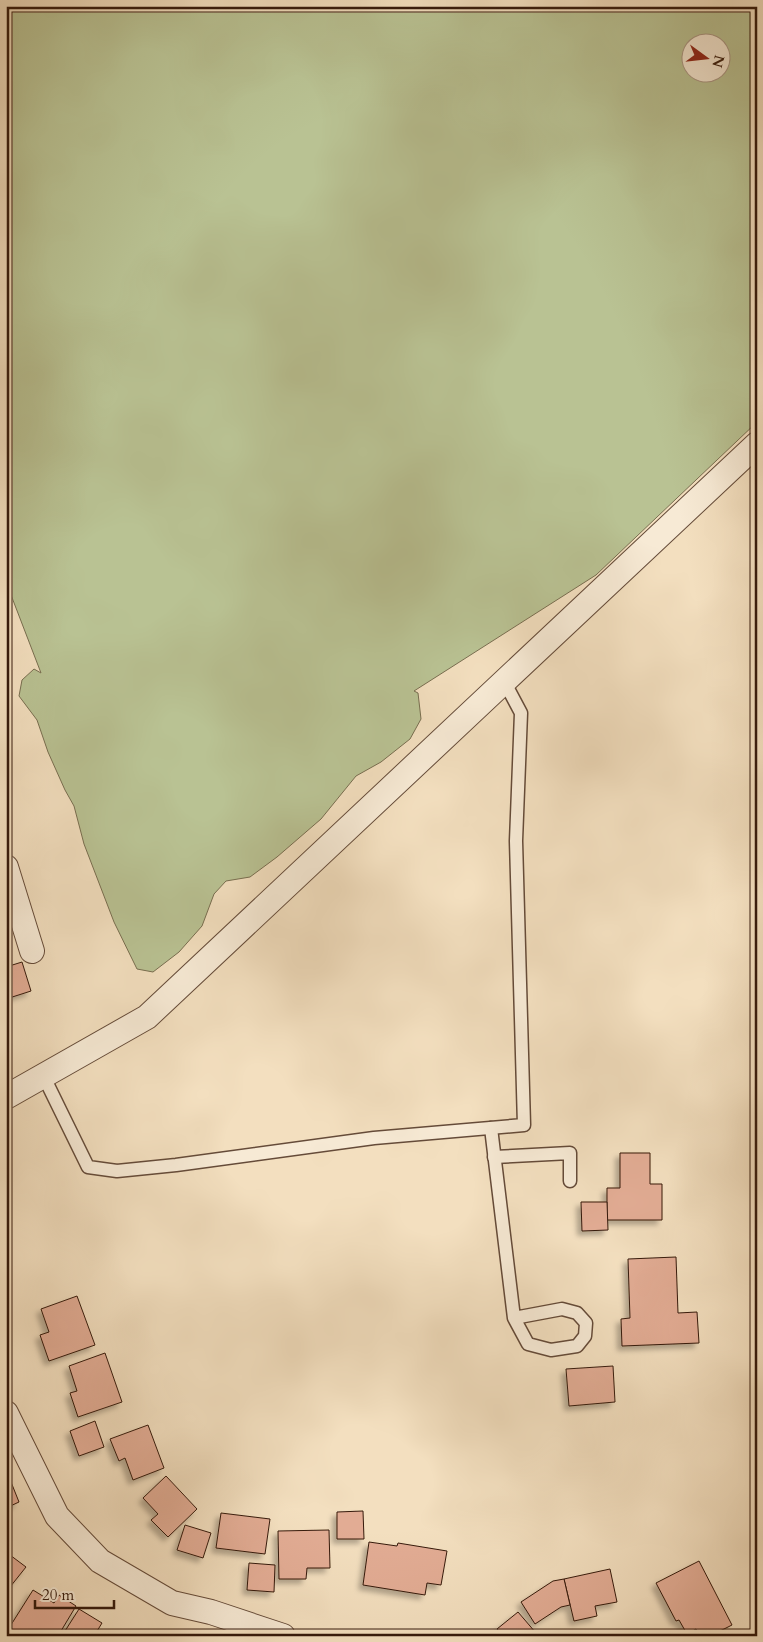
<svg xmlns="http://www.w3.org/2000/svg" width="763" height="1642" font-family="Cardo,serif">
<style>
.green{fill:#b9c293;stroke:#786e50;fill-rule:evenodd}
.building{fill:#e2ac94;stroke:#361a0c;filter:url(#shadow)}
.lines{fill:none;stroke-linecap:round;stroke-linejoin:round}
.lane-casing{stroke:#654b39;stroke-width:15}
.street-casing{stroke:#654b39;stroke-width:26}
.lane{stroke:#f7ead5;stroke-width:12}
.street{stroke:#f7ead5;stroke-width:24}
</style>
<defs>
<filter id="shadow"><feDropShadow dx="-4.5" dy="4.5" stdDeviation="2.5" flood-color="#0004"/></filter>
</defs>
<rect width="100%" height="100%" fill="#f3dfbf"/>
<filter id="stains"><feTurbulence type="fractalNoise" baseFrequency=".004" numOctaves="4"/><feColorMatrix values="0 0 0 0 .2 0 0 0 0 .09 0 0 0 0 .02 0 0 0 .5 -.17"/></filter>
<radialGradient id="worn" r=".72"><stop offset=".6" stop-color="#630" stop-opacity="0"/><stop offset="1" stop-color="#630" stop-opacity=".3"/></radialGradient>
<!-- green -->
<path class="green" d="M 6,6 L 757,6 L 757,422 L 596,575 L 414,691 L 418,693 L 421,719 L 410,739 L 381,762 L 356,776 L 321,819 L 277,857 L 250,877 L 226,881 L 214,894 L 202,926 L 179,952 L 153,972 L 137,969 L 114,922 L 84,844 L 74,806 L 65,790 L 48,752 L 37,720 L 19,696 L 22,680 L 34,669 L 41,673 L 6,582 ZM 690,42 L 720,42 L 720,72 L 690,72 Z"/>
<!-- building -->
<g class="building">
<path d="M 22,962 L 31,991 L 6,999 L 6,967 Z"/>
<path d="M 620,1153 L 650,1153 L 650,1184 L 662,1184 L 662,1220 L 607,1220 L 607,1188 L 620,1188 Z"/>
<path d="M 581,1202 L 607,1202 L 608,1230 L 582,1231 Z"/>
<path d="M 676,1257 L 678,1313 L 697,1312 L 699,1343 L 622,1346 L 621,1319 L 630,1318 L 628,1259 Z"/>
<path d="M 77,1296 L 95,1345 L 49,1361 L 40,1335 L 49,1332 L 41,1309 Z"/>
<path d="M 105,1353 L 122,1402 L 78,1417 L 70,1393 L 77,1391 L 69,1366 Z"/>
<path d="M 613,1366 L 615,1402 L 569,1406 L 566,1369 Z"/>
<path d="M 95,1421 L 104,1447 L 79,1456 L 70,1431 Z"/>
<path d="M 148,1425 L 164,1468 L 133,1480 L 125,1458 L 119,1461 L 110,1439 Z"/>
<path d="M 166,1476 L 197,1509 L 168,1537 L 151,1520 L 158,1514 L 143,1498 Z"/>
<path d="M 9,1477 L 19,1502 L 6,1508 L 6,1479 Z"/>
<path d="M 363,1511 L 364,1539 L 337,1539 L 337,1512 Z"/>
<path d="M 221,1513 L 270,1519 L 265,1554 L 216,1548 Z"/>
<path d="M 185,1525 L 211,1533 L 203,1558 L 177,1550 Z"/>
<path d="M 329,1530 L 330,1568 L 307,1568 L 306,1579 L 279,1579 L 278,1531 Z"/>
<path d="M 369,1542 L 397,1546 L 398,1543 L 447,1551 L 441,1585 L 427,1583 L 425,1595 L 363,1585 Z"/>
<path d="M 6,1552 L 26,1567 L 6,1592 Z"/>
<path d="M 699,1561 L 732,1625 L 710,1636 L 700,1636 L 696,1629 L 687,1634 L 679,1620 L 676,1621 L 656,1583 Z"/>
<path d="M 249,1563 L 275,1565 L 274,1592 L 247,1590 Z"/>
<path d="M 610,1569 L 617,1602 L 595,1606 L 597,1616 L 574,1621 L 564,1579 Z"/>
<path d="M 564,1579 L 570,1605 L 561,1607 L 535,1624 L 521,1602 L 553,1581 Z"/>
<path d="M 33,1590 L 54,1603 L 59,1595 L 76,1606 L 58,1636 L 21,1636 L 9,1628 Z"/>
<path d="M 79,1609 L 102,1623 L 94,1636 L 72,1636 L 65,1631 Z"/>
<path d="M 518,1612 L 536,1633 L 533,1636 L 503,1636 L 497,1629 Z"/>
</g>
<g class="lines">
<defs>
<g id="lane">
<path d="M 43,1075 L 88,1167 L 117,1171 L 176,1165 L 374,1138 L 524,1125 L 516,841 L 521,713 L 504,681"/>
<path d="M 491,1128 L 514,1318 L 528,1344 L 551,1350 L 577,1346 L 585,1336 L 586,1323 L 577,1313 L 562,1309 L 514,1318"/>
<path d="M 494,1157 L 570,1153 L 570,1181"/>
</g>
<g id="street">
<path d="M 6,867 L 32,951"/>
<path d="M 6,1097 L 147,1017 L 757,444"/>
<path d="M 6,1413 L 57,1516 L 100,1561 L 172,1603 L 211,1612 L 283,1636"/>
</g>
</defs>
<!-- lane casing -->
<use href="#lane" class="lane-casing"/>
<!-- street casing -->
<use href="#street" class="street-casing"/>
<!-- lane -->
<use href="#lane" class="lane"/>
<!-- street -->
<use href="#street" class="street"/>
</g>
<!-- margin -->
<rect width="763" height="1642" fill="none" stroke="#f3dfbf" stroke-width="25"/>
<rect x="8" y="8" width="748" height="1627" fill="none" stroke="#361a0c" stroke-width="2.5"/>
<rect x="12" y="12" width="738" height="1617" fill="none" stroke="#361a0c"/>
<!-- north arrow -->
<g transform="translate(706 58) rotate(105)"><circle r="24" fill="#f7ead5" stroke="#aa9785"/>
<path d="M0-4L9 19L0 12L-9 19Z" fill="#8f2418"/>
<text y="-8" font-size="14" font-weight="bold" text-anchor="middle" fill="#361a0c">N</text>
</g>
<!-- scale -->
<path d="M35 1600v8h79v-8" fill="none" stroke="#361a0c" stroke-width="2.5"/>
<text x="42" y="1600" font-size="15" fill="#361a0c" stroke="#f7ead5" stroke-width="4" paint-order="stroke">20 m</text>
<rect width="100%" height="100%" filter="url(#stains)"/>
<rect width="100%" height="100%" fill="url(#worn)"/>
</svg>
